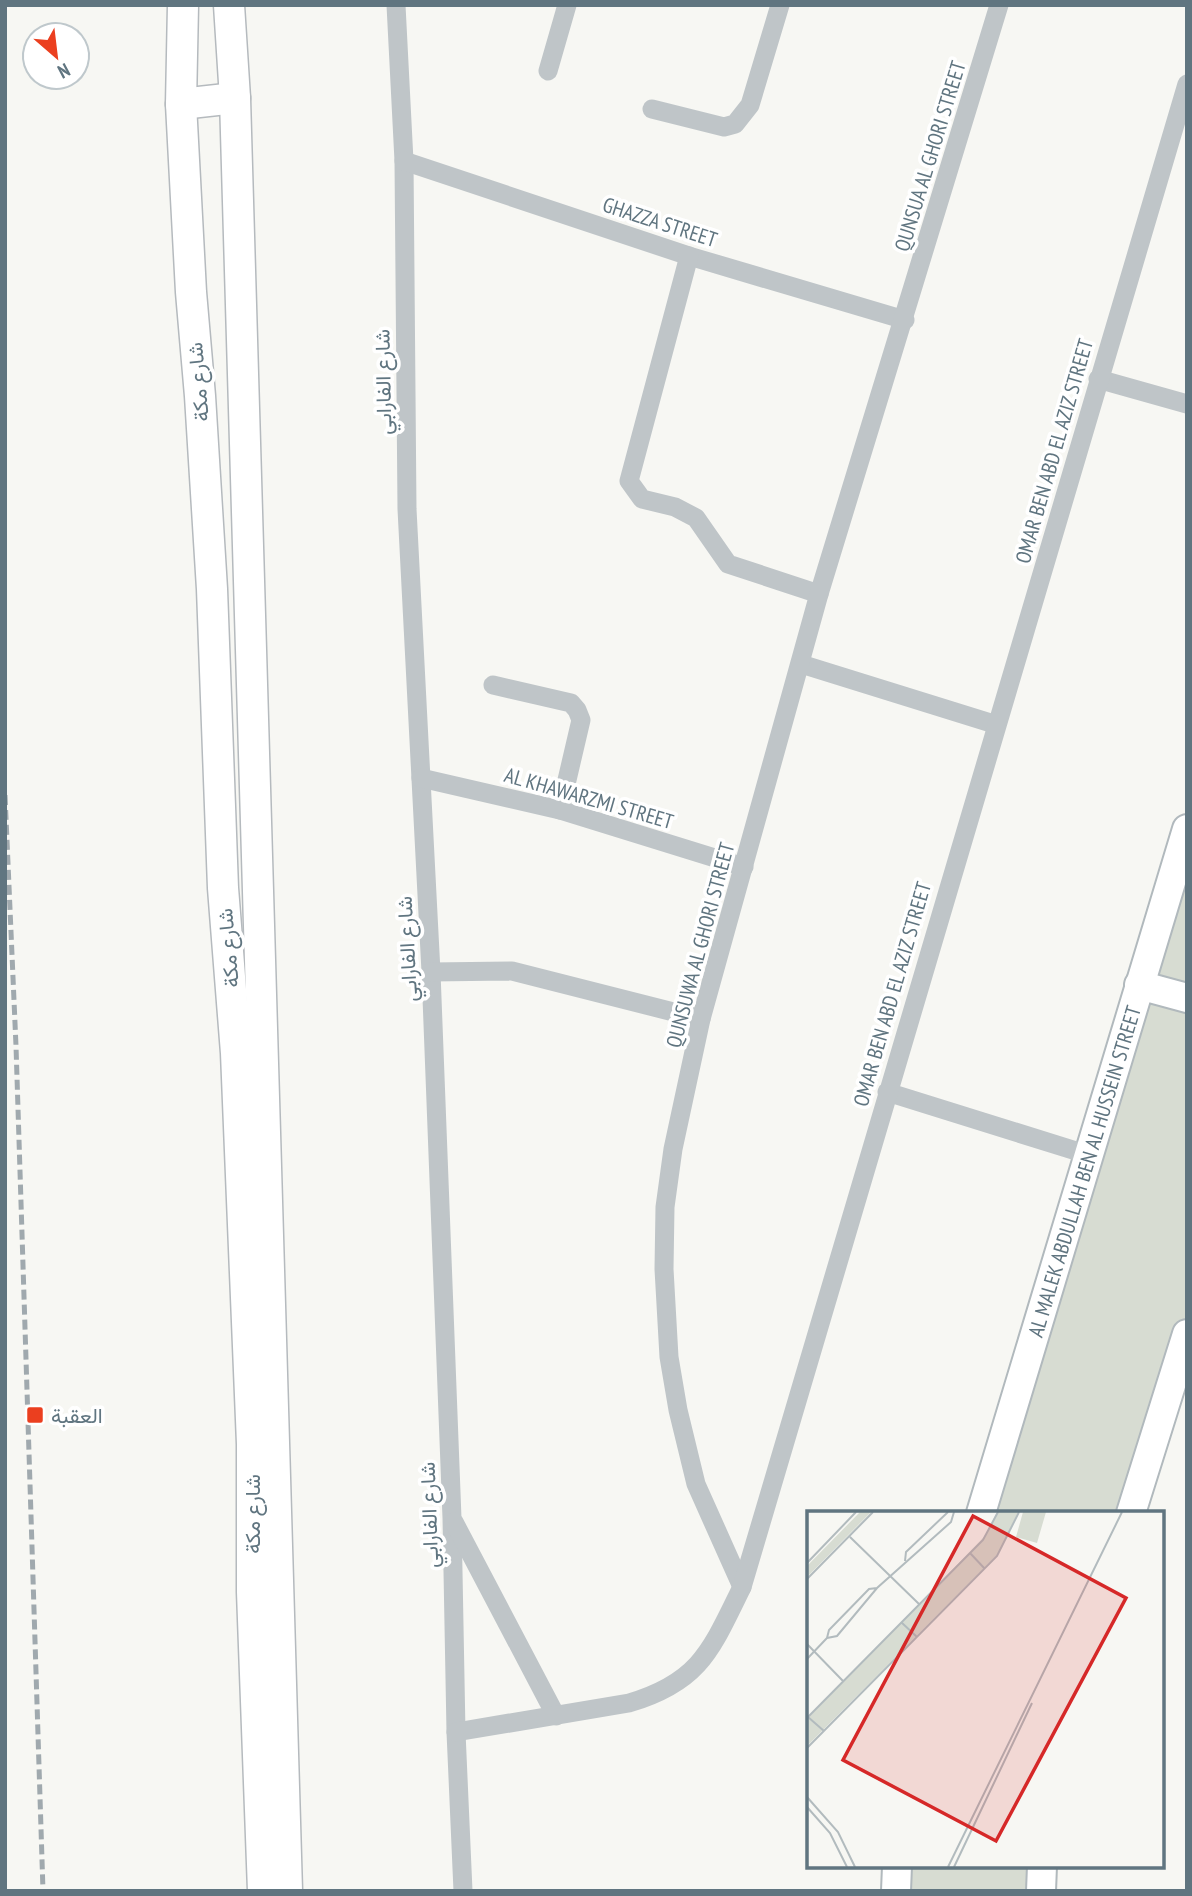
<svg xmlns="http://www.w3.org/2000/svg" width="1192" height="1896" font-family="'PT Sans Narrow',Vazirmatn,sans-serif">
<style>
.green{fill:#d7dcd2}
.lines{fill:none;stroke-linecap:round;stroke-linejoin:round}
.secondary-casing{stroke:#b1b9bd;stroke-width:32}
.primary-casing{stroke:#b5babe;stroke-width:33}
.minor{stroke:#bfc5c8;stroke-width:19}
.secondary{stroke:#fff;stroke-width:28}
.primary{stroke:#fff;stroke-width:30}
.rail{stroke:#a0a9ae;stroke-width:5;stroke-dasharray:10 5;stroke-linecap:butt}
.poi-dot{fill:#eb3f1f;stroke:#fff;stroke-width:2.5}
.labels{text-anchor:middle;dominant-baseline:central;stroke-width:7;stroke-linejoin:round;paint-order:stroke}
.street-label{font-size:21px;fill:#607580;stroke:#fff}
.poi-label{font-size:21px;fill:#607580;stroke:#fff;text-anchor:start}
.inset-road{fill:none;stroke:#b2bbbe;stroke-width:2}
.view{fill:#d62828;fill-opacity:0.15;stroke:#d62828;stroke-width:3.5}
.inset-edge{fill:none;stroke:#607580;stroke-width:3.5}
</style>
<rect width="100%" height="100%" fill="#f7f7f3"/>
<!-- green -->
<g class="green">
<path d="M 1187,851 L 1187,1335 L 1133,1513 L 981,1513 Z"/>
<path d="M 906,1866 L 1051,1866 L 1049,1891 L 905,1891 Z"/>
</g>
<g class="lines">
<defs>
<g id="secondary">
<path d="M 1139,985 L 1187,998"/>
<path id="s1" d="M 981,1513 L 1187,829"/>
<path d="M 1131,1513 L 1187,1334"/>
<path d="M 896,1891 L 897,1866"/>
<path d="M 1041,1891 L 1042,1866"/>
</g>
<g id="primary">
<path d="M 183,5 L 181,104 L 191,292 L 200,396 L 212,589 L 223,888 L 236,1053 L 252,1444 L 252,1592 L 263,1891"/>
<path d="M 229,5 L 235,98 L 287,1891"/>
<path d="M 181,104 L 235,98"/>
</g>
</defs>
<!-- secondary casing -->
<use href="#secondary" class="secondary-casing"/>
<!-- primary casing -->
<use href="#primary" class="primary-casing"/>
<!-- minor -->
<g class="minor">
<path d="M 396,5 L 404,161 L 407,509 L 431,972 L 452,1518 L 456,1732 L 463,1891"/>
<path d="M 548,71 L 567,5"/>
<path d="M 652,109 L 724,127 L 735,124 L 750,105 L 780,5"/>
<path d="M 404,161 L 689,256 L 905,320"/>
<path d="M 689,256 L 629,481 L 642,499 L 675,507 L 696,518 L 728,564 L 819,594"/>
<path d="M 1098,379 L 1187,404"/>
<path d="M 801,664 L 994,724"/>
<path d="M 493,685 L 571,703 L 577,710 L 581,720 L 560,810"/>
<path d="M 421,778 L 560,810 L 744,867"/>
<path d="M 431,972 L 512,971 L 701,1019"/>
<path d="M 887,1092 L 1089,1155"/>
<path d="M 454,1522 L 556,1716"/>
<path d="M 742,1587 L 696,1484 L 678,1410 L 669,1357 L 664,1269 L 665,1207 L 673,1149 L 701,1019 L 819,594 L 999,5"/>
<path d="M 456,1732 L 629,1703 C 700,1682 711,1650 742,1587 C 888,1086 1035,585 1187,84"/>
</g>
<!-- secondary -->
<use href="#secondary" class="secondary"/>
<!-- primary -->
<use href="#primary" class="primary"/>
<!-- rail -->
<path class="rail" d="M 5,795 L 16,1046 L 43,1891"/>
</g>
<!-- markers -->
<rect class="poi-dot" x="26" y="1406" width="18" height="18" rx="3.5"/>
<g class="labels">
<!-- street labels -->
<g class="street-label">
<text transform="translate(930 156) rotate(-73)">QUNSUA AL GHORI STREET</text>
<text transform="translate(660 222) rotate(18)">GHAZZA STREET</text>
<text transform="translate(198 382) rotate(-95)">شارع مكة</text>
<text transform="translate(383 382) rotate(-91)">شارع الفارابي</text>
<text transform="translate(1054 451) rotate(-74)">OMAR BEN ABD EL AZIZ STREET</text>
<text transform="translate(589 798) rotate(16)">AL KHAWARZMI STREET</text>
<text transform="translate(700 945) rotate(-75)">QUNSUWA AL GHORI STREET</text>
<text transform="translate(228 948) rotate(-95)">شارع مكة</text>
<text transform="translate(407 949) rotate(-93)">شارع الفارابي</text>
<text transform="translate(892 994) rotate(-74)">OMAR BEN ABD EL AZIZ STREET</text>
<text stroke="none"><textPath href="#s1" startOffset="357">AL MALEK ABDULLAH BEN AL HUSSEIN STREET</textPath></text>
<text transform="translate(252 1514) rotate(-90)">شارع مكة</text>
<text transform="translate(429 1515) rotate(-92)">شارع الفارابي</text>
</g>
<!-- poi labels -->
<g class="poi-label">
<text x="51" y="1415">العقبة</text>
</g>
</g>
<!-- overview -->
<g transform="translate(807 1511)">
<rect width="357" height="357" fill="#f7f7f3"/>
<path d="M 53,1 L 64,1 L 0,66 L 0,55 ZM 190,1 L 211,1 L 191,43 L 0,235 L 0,208 L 178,25 ZM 216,1 L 239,1 L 230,32 L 209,26 Z" fill="#d7dcd2"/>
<path class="inset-road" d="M 43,26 L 112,93M 163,42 L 178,58M 98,50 L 99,41 L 141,1M 0,52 L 49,1M 0,68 L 66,1M 94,111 L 110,126M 20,127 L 30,125 L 70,77 L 144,11 L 147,1M 0,133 L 36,170M 0,148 L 20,127 L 22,119 L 62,78 L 70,77M 1,206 L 17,220M 0,207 L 176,29 L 191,1M 0,237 L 190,45 L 212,1M 0,286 L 31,321 L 48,356M 0,296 L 23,322 L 40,356M 141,356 L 315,1M 147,356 L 225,192"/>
<path class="view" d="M 166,5 L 319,87 L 189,330 L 36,249 Z"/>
<rect width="357" height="357" class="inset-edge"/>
</g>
<!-- border -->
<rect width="1192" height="1896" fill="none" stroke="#607580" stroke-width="14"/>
<!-- north arrow -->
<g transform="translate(56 56) rotate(152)"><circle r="33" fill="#ffffff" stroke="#bfc8cc" stroke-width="2"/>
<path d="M0-5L12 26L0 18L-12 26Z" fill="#eb3f1f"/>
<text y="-10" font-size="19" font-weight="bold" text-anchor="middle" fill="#607580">N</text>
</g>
</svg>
